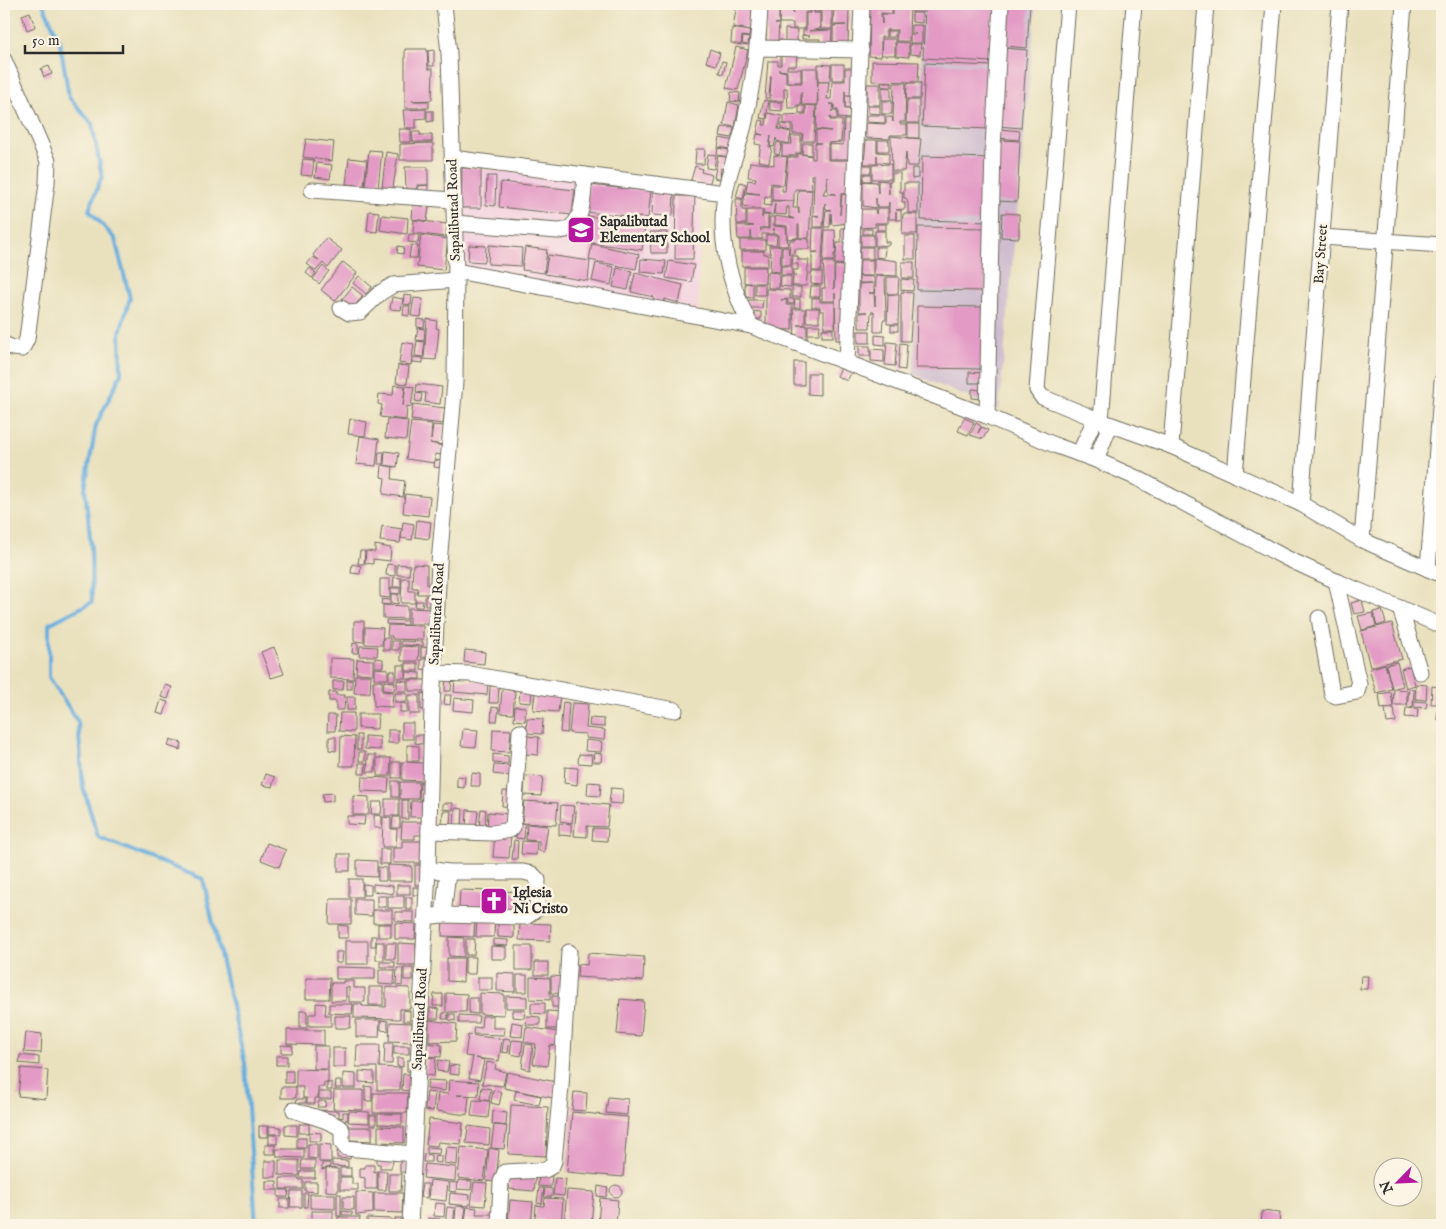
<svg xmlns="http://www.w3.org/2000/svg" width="1446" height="1229" font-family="'IM FELL English',serif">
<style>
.built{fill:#f2cfe0}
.industrial{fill:#cfbdcf}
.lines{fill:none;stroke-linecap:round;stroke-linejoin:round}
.stream{stroke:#68adde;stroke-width:4}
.building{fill:#e39ac5;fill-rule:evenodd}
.minor-casing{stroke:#6e6b5e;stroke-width:17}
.minor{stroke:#fff;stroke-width:15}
.labels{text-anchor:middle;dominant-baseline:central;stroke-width:5;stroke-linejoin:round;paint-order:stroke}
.street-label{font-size:14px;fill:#2b2b2b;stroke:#fcf5e5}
.poi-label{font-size:14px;font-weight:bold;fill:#2b2b2b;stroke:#fcf5e5;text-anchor:start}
</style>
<rect width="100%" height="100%" fill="#fcf5e5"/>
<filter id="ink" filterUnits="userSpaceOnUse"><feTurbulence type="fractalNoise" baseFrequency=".02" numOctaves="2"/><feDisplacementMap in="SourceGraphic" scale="10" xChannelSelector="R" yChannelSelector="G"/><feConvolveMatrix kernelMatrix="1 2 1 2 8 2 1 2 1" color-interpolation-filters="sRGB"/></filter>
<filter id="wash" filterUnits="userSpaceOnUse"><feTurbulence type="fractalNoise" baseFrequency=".0096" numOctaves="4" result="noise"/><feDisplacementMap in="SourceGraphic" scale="20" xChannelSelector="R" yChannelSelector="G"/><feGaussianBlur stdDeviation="1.12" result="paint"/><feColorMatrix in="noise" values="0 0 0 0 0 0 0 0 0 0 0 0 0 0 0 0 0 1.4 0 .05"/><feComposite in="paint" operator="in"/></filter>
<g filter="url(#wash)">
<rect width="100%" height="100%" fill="#e9e1be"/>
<!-- built -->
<path class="built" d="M 459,166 L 701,194 L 698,314 L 463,266 Z"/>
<!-- industrial -->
<path class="industrial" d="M 923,4 L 1036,4 L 999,410 L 913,374 Z"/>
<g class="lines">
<!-- stream -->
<path class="stream" d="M 43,4 L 60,42 L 69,97 L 92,124 L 102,176 L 89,210 L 115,239 L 130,298 L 120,332 L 121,374 L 96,425 L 85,489 L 91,546 L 92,602 L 49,624 L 49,677 L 78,722 L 83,787 L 98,837 L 203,879 L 245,1063 L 256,1225"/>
</g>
<g id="blocks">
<!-- building -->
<g class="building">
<path d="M 737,4 L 754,7 L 751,30 L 733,27 Z"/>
<path d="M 766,4 L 779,4 L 779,23 L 775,24 L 779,24 L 778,40 L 782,40 L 782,48 L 766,48 Z"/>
<path d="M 790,4 L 799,4 L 799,6 L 793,6 L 793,13 L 793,7 L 800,7 L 800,4 L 810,4 L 810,12 L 805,12 L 805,29 L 793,29 L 793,23 L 779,23 L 780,6 L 790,6 Z"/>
<path d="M 811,4 L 820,4 L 820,9 L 817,9 L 820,12 L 814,12 L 814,7 L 814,13 L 820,13 L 820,29 L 809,31 L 832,30 L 831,48 L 819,48 L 820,39 L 802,39 L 802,35 L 810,36 L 803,35 L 803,30 L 806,30 L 806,13 L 810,13 Z"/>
<rect x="822" y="4" width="12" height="5"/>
<path d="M 870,4 L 892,4 L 892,14 L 881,13 L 882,24 L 882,14 L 893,14 L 893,4 L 910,4 L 909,41 L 896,41 L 897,30 L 886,30 L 886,37 L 881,37 L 881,57 L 869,56 Z"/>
<rect x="912" y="4" width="11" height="8"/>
<path d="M 925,4 L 994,4 L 991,62 L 923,58 Z"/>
<path d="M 1008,4 L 1030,4 L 1027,48 L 1004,46 Z"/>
<rect x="821" y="10" width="11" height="19"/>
<path d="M 834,10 L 849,10 L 848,44 L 833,44 L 833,26 L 846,25 L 833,25 Z"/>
<path d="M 30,12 L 35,27 L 27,30 L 22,15 Z"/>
<path d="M 912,13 L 922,13 L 922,23 L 912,22 Z"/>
<path d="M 911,25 L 922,25 L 922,43 L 910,43 L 910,34 L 916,34 L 911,33 Z"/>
<path d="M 732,28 L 750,31 L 749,37 L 742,36 L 741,45 L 731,43 Z"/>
<path d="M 785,29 L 797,30 L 797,49 L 785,48 Z"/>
<rect x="887" y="31" width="8" height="6"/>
<path d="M 743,37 L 749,38 L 748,45 L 742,44 Z"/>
<path d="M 882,39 L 895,39 L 895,55 L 881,55 Z"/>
<path d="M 896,42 L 909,43 L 909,57 L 896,56 Z"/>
<path d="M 910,44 L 921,44 L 920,55 L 910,54 Z"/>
<path d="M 736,47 L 748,50 L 738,90 L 726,88 Z"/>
<path d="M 1004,48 L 1027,50 L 1021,128 L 997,126 Z"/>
<path d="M 405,49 L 427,49 L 428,69 L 433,69 L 432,100 L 412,101 L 429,101 L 429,108 L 405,108 Z"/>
<path d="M 710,49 L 720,53 L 716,65 L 706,62 Z"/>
<path d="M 434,50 L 434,66 L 429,66 L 428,51 Z"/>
<path d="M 781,54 L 797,54 L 796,66 L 787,66 L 787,69 L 801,69 L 801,82 L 787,82 L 787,71 L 778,70 L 786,72 L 786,83 L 802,83 L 802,68 L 817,68 L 818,105 L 802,105 L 801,92 L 801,105 L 797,105 L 797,108 L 788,108 L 787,88 L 784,88 L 784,101 L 770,101 L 771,76 L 769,98 L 765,98 L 768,61 L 778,61 L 778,65 L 781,65 Z"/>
<path d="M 722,61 L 726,62 L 723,74 L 719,73 Z"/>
<path d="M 872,61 L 919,62 L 918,82 L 872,81 Z"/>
<path d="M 925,63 L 992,66 L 989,129 L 922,126 Z"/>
<path d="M 818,64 L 831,65 L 830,81 L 818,81 Z"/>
<rect x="832" y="64" width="12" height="16"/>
<path d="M 49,66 L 52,74 L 44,77 L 41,69 Z"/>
<path d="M 845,68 L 856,68 L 857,95 L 845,95 L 845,91 L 845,109 L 851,109 L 851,119 L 838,118 L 838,110 L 834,110 L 834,104 L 830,104 L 834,105 L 833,110 L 831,111 L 837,111 L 837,119 L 831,119 L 830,117 L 830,120 L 842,120 L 842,131 L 841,142 L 828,143 L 828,160 L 854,160 L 852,194 L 841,194 L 840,215 L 842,194 L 851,195 L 848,223 L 832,225 L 831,213 L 830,227 L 824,227 L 826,210 L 831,210 L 826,209 L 825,203 L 823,227 L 813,227 L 813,216 L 819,216 L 813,215 L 814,175 L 811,175 L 812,190 L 796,189 L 794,191 L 794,201 L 772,200 L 772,185 L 782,185 L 782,191 L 785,191 L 788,157 L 798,157 L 797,154 L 801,154 L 812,156 L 812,159 L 815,159 L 815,143 L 821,143 L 816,143 L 816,130 L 831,131 L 816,129 L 818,82 L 829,82 L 827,99 L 831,99 L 832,81 L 845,81 ZM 827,176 L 828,193 L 836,194 L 823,194 L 827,186 Z"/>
<path d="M 881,82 L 892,82 L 892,87 L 882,87 Z"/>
<path d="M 894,83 L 906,83 L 905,122 L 900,122 L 900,124 L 907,124 L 907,135 L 890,135 L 890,139 L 866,138 L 866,123 L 886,124 L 886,117 L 892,117 L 893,122 Z"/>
<path d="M 907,83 L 921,83 L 920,99 L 906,99 Z"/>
<rect x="867" y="84" width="13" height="21"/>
<path d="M 882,87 L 891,88 L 891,100 L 882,100 Z"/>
<path d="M 731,92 L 740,93 L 739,102 L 730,101 Z"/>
<path d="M 845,96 L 856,96 L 855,108 L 845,108 Z"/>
<path d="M 764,100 L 769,101 L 766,119 L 760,118 Z"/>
<path d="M 907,100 L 919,100 L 919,123 L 906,123 Z"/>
<rect x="882" y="101" width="10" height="13"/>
<path d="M 728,102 L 739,105 L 735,127 L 724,125 Z"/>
<path d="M 770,102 L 782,102 L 782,111 L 770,110 Z"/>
<path d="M 806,105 L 816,106 L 814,141 L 802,141 L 803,134 L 793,134 L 793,124 L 784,124 L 784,115 L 806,114 Z"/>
<rect x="799" y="106" width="6" height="7"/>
<path d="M 868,106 L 880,106 L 880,114 L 868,113 Z"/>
<path d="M 426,109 L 426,118 L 416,119 L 416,128 L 405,128 L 403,110 Z"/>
<path d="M 427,111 L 433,111 L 433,121 L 427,122 Z"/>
<path d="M 768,113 L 782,116 L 778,129 L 791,132 L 789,144 L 777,141 L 776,138 L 774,147 L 770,146 L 771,136 L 769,147 L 772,148 L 769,163 L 758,161 L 761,145 L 755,144 L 757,134 L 763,135 L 757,133 L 760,120 L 764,121 L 763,125 L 766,125 Z"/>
<path d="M 867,115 L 885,115 L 885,123 L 867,122 Z"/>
<path d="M 844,120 L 855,120 L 854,159 L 829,159 L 829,144 L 843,145 Z"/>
<path d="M 781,124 L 791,125 L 791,131 L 781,129 Z"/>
<rect x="908" y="124" width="11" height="14"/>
<path d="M 722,127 L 734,128 L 732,138 L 720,136 Z"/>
<path d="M 399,129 L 411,129 L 411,142 L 400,142 Z"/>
<path d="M 1000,129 L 1020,131 L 1019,140 L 999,138 Z"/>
<path d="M 412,132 L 420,132 L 420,135 L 432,135 L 432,142 L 413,142 Z"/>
<path d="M 791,136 L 801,136 L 801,153 L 796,153 L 796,156 L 782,156 L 782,144 L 792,144 Z"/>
<path d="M 891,136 L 921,139 L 918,166 L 907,166 L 906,152 L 904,171 L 892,171 Z"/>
<path d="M 720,138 L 735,141 L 734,150 L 718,147 Z"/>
<path d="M 306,139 L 334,142 L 332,161 L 303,157 Z"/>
<path d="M 866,140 L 877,140 L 877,152 L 889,153 L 889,163 L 877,162 L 877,155 L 877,164 L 864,164 Z"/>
<rect x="878" y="140" width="11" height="11"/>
<path d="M 1000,140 L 1020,141 L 1017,202 L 997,201 Z"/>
<path d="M 777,142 L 782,144 L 779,155 L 774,153 Z"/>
<path d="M 433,143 L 433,160 L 400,160 L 400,144 Z"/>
<path d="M 803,143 L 812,143 L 812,155 L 802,154 Z"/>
<path d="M 718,148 L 730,150 L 729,157 L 717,155 Z"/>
<path d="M 696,149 L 705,149 L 704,164 L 695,164 Z"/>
<path d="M 369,150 L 382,151 L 378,188 L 365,186 Z"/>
<path d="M 386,152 L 398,154 L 393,188 L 382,187 Z"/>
<path d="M 708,154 L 716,155 L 714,169 L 706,168 Z"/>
<path d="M 774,155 L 787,157 L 784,185 L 771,183 L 770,197 L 765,196 L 764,205 L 771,206 L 771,201 L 794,201 L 793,208 L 798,208 L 799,214 L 799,207 L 797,207 L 798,190 L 812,190 L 809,238 L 799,238 L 799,225 L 798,225 L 798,238 L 787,239 L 787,226 L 775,225 L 775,216 L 795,219 L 789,217 L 789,207 L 787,207 L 786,215 L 774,214 L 775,204 L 773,215 L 763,214 L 764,210 L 743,206 L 745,193 L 760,194 L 746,192 L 748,180 L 755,181 L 756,178 L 748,177 L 750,162 L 774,165 Z"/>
<path d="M 718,156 L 727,157 L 725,169 L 721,168 L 720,179 L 714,178 Z"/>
<path d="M 922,156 L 990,158 L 989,222 L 921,220 Z"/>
<path d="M 349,158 L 367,160 L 364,186 L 346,184 Z"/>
<path d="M 303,159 L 314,160 L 312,176 L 301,175 Z"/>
<path d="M 317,163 L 332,165 L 330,179 L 315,177 Z"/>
<path d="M 891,164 L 891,179 L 872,179 L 872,165 Z"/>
<path d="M 863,165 L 871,165 L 871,173 L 862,173 Z"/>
<path d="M 695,166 L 702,169 L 701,172 L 712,175 L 708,189 L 691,180 Z"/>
<path d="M 405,167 L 428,167 L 428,185 L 417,185 L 417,189 L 406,189 Z"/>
<path d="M 462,168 L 481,168 L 481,208 L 461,208 Z"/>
<path d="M 912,168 L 918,168 L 918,178 L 912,179 Z"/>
<path d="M 892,173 L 900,173 L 900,192 L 903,192 L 902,202 L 905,202 L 905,209 L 896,210 L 901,210 L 901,220 L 896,220 L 896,212 L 896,219 L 889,219 L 889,202 L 888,207 L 877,207 L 876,198 L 876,208 L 863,206 L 863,181 L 877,182 L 878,193 L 878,180 L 888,181 L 889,194 L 889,181 L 892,181 Z"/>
<path d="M 864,174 L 871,174 L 871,181 L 863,181 Z"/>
<path d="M 487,176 L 496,176 L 495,206 L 486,205 Z"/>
<path d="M 501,182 L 575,190 L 572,215 L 499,207 Z"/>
<path d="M 740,182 L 746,184 L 743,199 L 736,197 Z"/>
<path d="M 904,183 L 918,183 L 918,213 L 908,213 L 908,203 L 906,198 L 904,198 Z"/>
<path d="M 428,185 L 428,192 L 418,192 L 418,186 Z"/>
<path d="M 589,185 L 651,191 L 648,218 L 586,212 Z"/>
<path d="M 653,191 L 674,192 L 673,216 L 652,215 Z"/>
<path d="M 676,196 L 695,196 L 693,259 L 675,259 Z"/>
<path d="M 736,199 L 742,199 L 742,210 L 746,210 L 746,224 L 737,224 Z"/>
<path d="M 413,205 L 429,207 L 427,221 L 412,219 Z"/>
<path d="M 877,208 L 888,208 L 888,223 L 875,223 L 875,227 L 859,228 L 860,209 L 875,209 L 876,214 Z"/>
<path d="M 747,210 L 762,210 L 762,218 L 762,215 L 768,215 L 768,228 L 760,228 L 761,231 L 763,228 L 769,229 L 769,217 L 774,217 L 774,226 L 786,227 L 788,246 L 778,246 L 778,234 L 774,234 L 774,228 L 773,234 L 762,234 L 762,239 L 752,239 L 751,231 L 751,239 L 738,239 L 737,225 L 746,225 L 746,227 L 754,226 L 747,225 Z"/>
<path d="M 369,211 L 379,212 L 377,232 L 367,231 Z"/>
<path d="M 1002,213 L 1019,214 L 1019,238 L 1001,237 Z"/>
<path d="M 903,214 L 917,214 L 917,234 L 902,234 Z"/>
<path d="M 382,215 L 408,218 L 407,234 L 380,230 Z"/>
<path d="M 582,215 L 645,225 L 642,250 L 578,241 Z"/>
<path d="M 414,220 L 447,224 L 446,237 L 413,233 Z"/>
<rect x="877" y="224" width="9" height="6"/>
<path d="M 918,227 L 986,228 L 985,291 L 917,290 Z"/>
<path d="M 813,228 L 824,228 L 821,271 L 812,271 L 812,253 L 818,252 L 812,252 Z"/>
<path d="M 841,228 L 849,228 L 850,265 L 835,264 L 837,243 L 841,243 Z"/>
<rect x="863" y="229" width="9" height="5"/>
<path d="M 825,230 L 835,230 L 836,254 L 834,254 L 834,261 L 823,261 Z"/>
<path d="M 875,231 L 885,231 L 885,242 L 889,242 L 889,245 L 875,246 Z"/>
<path d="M 650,232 L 667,232 L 667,253 L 651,253 Z"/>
<path d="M 409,234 L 419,235 L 418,243 L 408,242 Z"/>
<path d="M 421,235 L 448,239 L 444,270 L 417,267 Z"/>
<path d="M 766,235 L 777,235 L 776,245 L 766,244 Z"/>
<rect x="861" y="235" width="13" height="11"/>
<rect x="905" y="236" width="10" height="23"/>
<path d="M 326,238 L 342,250 L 328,268 L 323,263 L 316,271 L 307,264 L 313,257 L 319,260 L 313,255 Z"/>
<path d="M 796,238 L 809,239 L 809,249 L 795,249 L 795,254 L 791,254 L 791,265 L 782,265 L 782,247 L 788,247 L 789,255 L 790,240 L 796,240 Z"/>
<rect x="740" y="240" width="25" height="10"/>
<path d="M 592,244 L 639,254 L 636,269 L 589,260 Z"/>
<path d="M 411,245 L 418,246 L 417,258 L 409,258 Z"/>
<path d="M 469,245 L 486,246 L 485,262 L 468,261 Z"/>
<path d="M 489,245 L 522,248 L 521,266 L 488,264 Z"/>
<path d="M 398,246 L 404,247 L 403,254 L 397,253 Z"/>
<path d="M 769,246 L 781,246 L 780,272 L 770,271 L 771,254 L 770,254 Z"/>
<path d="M 525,247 L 547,250 L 544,273 L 522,270 Z"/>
<rect x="860" y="247" width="13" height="12"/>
<path d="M 876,247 L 885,247 L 884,258 L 876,257 Z"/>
<path d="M 742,251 L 764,251 L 764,254 L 768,254 L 768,266 L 742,266 Z"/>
<path d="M 548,255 L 590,261 L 588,281 L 545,274 Z"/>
<path d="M 793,256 L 798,256 L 798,260 L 809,260 L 806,286 L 792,286 L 793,276 L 796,276 L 793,275 L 793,270 L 798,270 L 798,264 L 792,264 Z"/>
<path d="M 874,258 L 897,261 L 897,276 L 874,275 Z"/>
<path d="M 641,259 L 666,261 L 664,274 L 640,272 Z"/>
<path d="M 860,260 L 873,260 L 873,276 L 859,276 Z"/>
<path d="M 669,261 L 694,265 L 691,282 L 666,278 Z"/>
<path d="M 343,262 L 357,273 L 335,301 L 321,290 Z"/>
<path d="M 823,262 L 834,262 L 834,289 L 835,265 L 850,266 L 846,340 L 836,340 L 835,293 L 835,301 L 822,301 L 822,288 L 825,288 Z"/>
<rect x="902" y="262" width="12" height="16"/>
<path d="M 596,263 L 614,267 L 611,285 L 592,281 Z"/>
<path d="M 323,266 L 329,271 L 319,284 L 313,279 Z"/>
<rect x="781" y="266" width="11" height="9"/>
<path d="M 744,267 L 766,267 L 765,283 L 744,283 Z"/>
<path d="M 310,268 L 316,273 L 312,278 L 306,273 Z"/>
<path d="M 617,268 L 632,271 L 628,290 L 613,287 Z"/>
<path d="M 768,272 L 779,273 L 779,288 L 768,288 Z"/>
<path d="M 811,272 L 822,272 L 822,285 L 811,284 Z"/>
<path d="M 635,273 L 683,285 L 679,303 L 665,299 L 664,305 L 653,302 L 654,297 L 631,292 Z"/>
<path d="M 359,276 L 372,287 L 366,294 L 353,283 Z"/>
<path d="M 781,276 L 791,276 L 791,287 L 780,286 Z"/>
<path d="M 859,276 L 874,277 L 874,293 L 869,293 L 874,293 L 875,306 L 876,276 L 885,276 L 886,320 L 883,320 L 882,332 L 874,332 L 874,312 L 871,312 L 870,328 L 859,328 L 859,313 L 867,312 L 859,312 L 859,284 L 872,283 L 859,283 Z"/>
<path d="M 887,277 L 899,277 L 898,294 L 887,294 Z"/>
<path d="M 901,279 L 914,280 L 913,291 L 901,290 Z"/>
<path d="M 745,283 L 753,284 L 753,298 L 745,297 Z"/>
<rect x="755" y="284" width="10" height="11"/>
<path d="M 811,286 L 820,286 L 820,297 L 810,297 Z"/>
<path d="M 352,287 L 363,296 L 353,308 L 342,299 Z"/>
<rect x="792" y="287" width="9" height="10"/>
<path d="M 766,289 L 790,290 L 790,299 L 794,299 L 794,304 L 788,304 L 788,299 L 781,300 L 787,300 L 786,305 L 792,305 L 792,330 L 766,329 Z"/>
<path d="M 901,292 L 913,293 L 910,341 L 901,341 Z"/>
<path d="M 888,294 L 899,295 L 898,324 L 887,324 Z"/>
<path d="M 404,295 L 412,296 L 411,305 L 403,304 Z"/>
<path d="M 392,297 L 403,299 L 401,310 L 390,309 Z"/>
<path d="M 414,298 L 423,299 L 421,317 L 411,316 Z"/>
<path d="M 812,298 L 820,298 L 820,302 L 835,302 L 835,328 L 824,328 L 824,311 L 820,311 L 820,307 L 812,307 Z"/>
<path d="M 795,299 L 800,299 L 800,308 L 794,308 Z"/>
<path d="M 746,300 L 763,300 L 762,308 L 746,308 Z"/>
<path d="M 404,306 L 410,306 L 409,316 L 403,315 Z"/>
<path d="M 917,306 L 985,307 L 984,369 L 916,368 Z"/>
<rect x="806" y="308" width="13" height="14"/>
<path d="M 793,309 L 805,309 L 805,325 L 798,325 L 807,325 L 807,339 L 795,339 Z"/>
<path d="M 749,311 L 761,312 L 761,319 L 749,319 Z"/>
<path d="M 417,319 L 425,320 L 424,328 L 417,327 Z"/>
<path d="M 427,319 L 437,321 L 436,328 L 439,329 L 436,360 L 424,359 Z"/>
<path d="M 808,325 L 820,325 L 819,334 L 808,334 Z"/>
<rect x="891" y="325" width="7" height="6"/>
<path d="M 418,328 L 425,329 L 424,341 L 416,340 Z"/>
<rect x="822" y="329" width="11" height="8"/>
<rect x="858" y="331" width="12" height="12"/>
<path d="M 875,335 L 885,336 L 885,345 L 875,344 Z"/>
<path d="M 417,341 L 425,342 L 423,357 L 415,356 Z"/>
<path d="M 402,342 L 414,344 L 411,365 L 399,363 Z"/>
<path d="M 887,342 L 897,343 L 895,366 L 885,365 Z"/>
<path d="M 900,343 L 907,344 L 905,370 L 898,369 Z"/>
<rect x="859" y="346" width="11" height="10"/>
<path d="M 871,349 L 884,350 L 884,362 L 871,361 Z"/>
<path d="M 413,357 L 423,358 L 423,363 L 413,362 Z"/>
<rect x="794" y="362" width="10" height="23"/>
<path d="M 398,365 L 409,366 L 407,384 L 396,383 Z"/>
<path d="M 841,368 L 851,373 L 847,381 L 837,376 Z"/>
<path d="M 969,372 L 981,373 L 981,383 L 969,383 Z"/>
<path d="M 808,373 L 820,373 L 820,395 L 808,394 Z"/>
<path d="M 417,384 L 442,387 L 440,404 L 425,402 L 426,393 L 416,392 Z"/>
<path d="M 394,385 L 405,386 L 403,406 L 406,386 L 414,387 L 411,407 L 407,406 L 406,420 L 380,417 L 382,405 L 378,404 L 379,394 L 393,395 Z"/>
<path d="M 972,389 L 982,390 L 982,399 L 972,398 Z"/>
<path d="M 416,393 L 422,394 L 421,402 L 415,401 Z"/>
<path d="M 413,404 L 445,408 L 443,424 L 411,420 Z"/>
<path d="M 964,418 L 974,422 L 968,435 L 958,431 Z"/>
<path d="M 350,419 L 367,422 L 365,436 L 348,434 Z"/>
<path d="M 387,419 L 408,421 L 406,440 L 385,438 Z"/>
<path d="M 411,422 L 432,424 L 431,440 L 433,425 L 444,426 L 442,445 L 430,443 L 443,446 L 441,455 L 435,454 L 434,463 L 406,459 Z"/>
<path d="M 976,423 L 981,426 L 978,433 L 982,427 L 988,430 L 983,439 L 970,435 Z"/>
<path d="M 360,436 L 379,439 L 376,466 L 356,464 Z"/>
<path d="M 385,451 L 399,453 L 397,467 L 384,465 Z"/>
<path d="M 379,452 L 384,452 L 383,464 L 378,464 Z"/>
<path d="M 435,460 L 443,461 L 442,468 L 434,467 Z"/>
<path d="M 382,465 L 393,467 L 392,479 L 405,481 L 403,497 L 383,494 L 385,478 L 381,477 Z"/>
<path d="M 405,494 L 430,497 L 428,516 L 403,513 Z"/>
<path d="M 417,520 L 431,522 L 429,539 L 415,537 Z"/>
<path d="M 403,522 L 414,524 L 412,540 L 401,538 Z"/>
<path d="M 382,526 L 402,529 L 400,543 L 380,541 Z"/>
<path d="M 375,545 L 391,548 L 390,561 L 373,559 L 373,564 L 365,563 L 366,551 L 375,552 Z"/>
<path d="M 360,551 L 365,551 L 364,564 L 358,564 Z"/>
<path d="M 352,564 L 361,566 L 360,574 L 351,573 Z"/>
<path d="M 387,564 L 395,565 L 395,576 L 386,575 Z"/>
<path d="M 397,564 L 410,565 L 409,575 L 397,575 Z"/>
<path d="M 413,564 L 427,565 L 427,585 L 434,585 L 433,594 L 417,594 L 418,588 L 412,588 Z"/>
<path d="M 394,577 L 401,578 L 401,587 L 393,587 Z"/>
<path d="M 402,578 L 409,578 L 409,591 L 415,591 L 415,603 L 401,603 Z"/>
<path d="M 380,579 L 390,579 L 390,598 L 380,597 Z"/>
<path d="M 391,588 L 400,588 L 400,594 L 391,593 Z"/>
<path d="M 391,594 L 398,594 L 398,604 L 391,603 Z"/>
<path d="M 425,596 L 433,596 L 432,606 L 425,606 Z"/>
<path d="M 382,599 L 390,600 L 390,605 L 381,604 Z"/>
<path d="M 1362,600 L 1365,612 L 1354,614 L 1351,603 Z"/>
<path d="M 416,601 L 423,601 L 422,607 L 415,607 Z"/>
<path d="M 383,605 L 407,606 L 407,619 L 383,618 Z"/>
<path d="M 409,608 L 432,609 L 431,624 L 409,624 Z"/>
<path d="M 1382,610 L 1386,623 L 1377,626 L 1373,612 Z"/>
<path d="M 1373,613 L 1376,626 L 1362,630 L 1358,616 Z"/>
<path d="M 386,620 L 407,621 L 407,625 L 386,624 Z"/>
<path d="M 354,621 L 364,621 L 364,642 L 354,641 Z"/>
<path d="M 1392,623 L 1402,659 L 1370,667 L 1361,631 Z"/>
<path d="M 388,625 L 423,626 L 423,640 L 392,639 L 392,636 L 387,636 Z"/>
<path d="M 365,627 L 383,628 L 382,645 L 365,644 Z"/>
<rect x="383" y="638" width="7" height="12"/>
<rect x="392" y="641" width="7" height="9"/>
<path d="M 401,641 L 423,642 L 423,646 L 401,645 Z"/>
<path d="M 353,643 L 358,644 L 358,653 L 352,653 Z"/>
<path d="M 360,646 L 378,647 L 377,656 L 359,656 Z"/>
<path d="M 401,646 L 419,647 L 418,661 L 401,661 Z"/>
<path d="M 274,647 L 284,674 L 271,678 L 261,652 Z"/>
<path d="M 421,647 L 432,648 L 431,658 L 421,657 Z"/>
<path d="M 465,650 L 485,652 L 484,664 L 464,662 Z"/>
<path d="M 330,658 L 354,659 L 353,679 L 330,678 Z"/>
<path d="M 375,658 L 383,659 L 383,667 L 375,667 Z"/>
<path d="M 357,659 L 373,660 L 373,674 L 356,673 Z"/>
<path d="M 421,659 L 430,659 L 430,670 L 421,669 Z"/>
<path d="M 1397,662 L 1403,686 L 1392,689 L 1386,665 Z"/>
<rect x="406" y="663" width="12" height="8"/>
<path d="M 1385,664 L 1392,689 L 1376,693 L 1369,669 Z"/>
<rect x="397" y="665" width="8" height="13"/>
<path d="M 1410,666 L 1415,685 L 1406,688 L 1401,669 Z"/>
<path d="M 374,668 L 388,669 L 388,679 L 374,679 Z"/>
<path d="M 1439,670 L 1442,670 L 1442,720 L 1437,719 L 1438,704 L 1431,704 L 1432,686 L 1438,687 Z"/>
<rect x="389" y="671" width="6" height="9"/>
<path d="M 407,672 L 420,673 L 420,679 L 406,679 Z"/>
<path d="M 355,675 L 371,675 L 370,693 L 354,693 Z"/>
<path d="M 446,676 L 452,676 L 451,691 L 445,691 Z"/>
<path d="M 455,679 L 488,682 L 487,695 L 454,692 Z"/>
<rect x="347" y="680" width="5" height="9"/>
<path d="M 397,680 L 407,681 L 407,691 L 397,691 Z"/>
<rect x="409" y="680" width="18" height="11"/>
<path d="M 333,681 L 344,681 L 343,690 L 333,690 Z"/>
<path d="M 373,681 L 382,681 L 382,691 L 393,692 L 392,707 L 374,706 Z"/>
<path d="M 384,681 L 395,682 L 394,691 L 383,690 Z"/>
<path d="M 1416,684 L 1427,685 L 1426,700 L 1415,699 Z"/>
<path d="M 165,685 L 172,687 L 168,699 L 161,697 Z"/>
<path d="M 490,686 L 499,686 L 498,703 L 489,703 Z"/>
<path d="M 502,689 L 515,691 L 513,714 L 500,713 Z"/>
<path d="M 520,689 L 532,690 L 531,703 L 519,702 Z"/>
<path d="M 1394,689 L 1407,690 L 1407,705 L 1393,705 Z"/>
<path d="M 1409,689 L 1414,690 L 1413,707 L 1407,706 Z"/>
<path d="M 329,692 L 336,692 L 336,695 L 345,695 L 344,710 L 336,710 L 336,701 L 329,701 Z"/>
<path d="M 1391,692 L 1393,707 L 1381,709 L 1379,694 Z"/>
<rect x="395" y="693" width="12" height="9"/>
<path d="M 421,693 L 428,694 L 428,710 L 421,710 Z"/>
<path d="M 535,693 L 560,695 L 558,712 L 533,710 Z"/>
<rect x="409" y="695" width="10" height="19"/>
<path d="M 445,695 L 451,695 L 450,705 L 444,704 Z"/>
<rect x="347" y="697" width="8" height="13"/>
<path d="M 454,698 L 474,700 L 473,712 L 453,710 Z"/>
<path d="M 161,700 L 168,702 L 164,715 L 157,713 Z"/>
<path d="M 1414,701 L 1427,702 L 1426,708 L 1414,707 Z"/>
<path d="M 563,702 L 569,703 L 567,733 L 560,732 Z"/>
<path d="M 400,703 L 407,704 L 407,712 L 400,712 Z"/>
<path d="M 572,703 L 588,704 L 586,728 L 605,730 L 604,740 L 586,738 L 586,734 L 569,733 Z"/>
<path d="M 515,706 L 526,707 L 525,721 L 514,720 Z"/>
<path d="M 492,707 L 499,708 L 497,721 L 491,721 Z"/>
<path d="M 1394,708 L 1396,722 L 1387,723 L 1385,709 Z"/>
<path d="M 1406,708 L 1418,709 L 1417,718 L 1405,717 Z"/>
<path d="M 340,713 L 354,713 L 354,732 L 339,731 Z"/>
<path d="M 358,714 L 378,714 L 377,729 L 358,728 Z"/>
<path d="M 328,715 L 336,715 L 335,731 L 327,731 Z"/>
<path d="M 527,718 L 543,719 L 542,734 L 526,733 Z"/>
<path d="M 590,718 L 604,719 L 604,727 L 589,726 Z"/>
<rect x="402" y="723" width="11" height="16"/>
<path d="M 463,729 L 478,730 L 476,747 L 461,746 Z"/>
<path d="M 493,729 L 511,730 L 509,752 L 492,751 Z"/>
<rect x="388" y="730" width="10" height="13"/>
<rect x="357" y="735" width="4" height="15"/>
<path d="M 415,735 L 423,735 L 423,744 L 415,743 Z"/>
<path d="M 341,736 L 355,737 L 354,766 L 340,766 Z"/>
<path d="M 365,736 L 380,737 L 380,750 L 365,749 Z"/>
<path d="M 526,736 L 539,737 L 538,755 L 525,754 Z"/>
<path d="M 329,737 L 336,737 L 336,751 L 329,750 Z"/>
<path d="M 170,739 L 182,743 L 180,750 L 168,746 Z"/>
<path d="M 586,740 L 602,742 L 601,752 L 585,751 Z"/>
<path d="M 407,745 L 419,746 L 419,761 L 407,761 Z"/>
<rect x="359" y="752" width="6" height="9"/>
<path d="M 594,753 L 602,754 L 601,762 L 593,762 Z"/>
<path d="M 493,754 L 508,756 L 508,764 L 493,763 Z"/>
<path d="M 579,754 L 592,755 L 591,764 L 578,763 Z"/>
<path d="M 368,755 L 376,755 L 375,772 L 367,772 Z"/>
<path d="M 377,758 L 391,758 L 390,776 L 377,776 Z"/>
<rect x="392" y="762" width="9" height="16"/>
<path d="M 402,762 L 425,763 L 425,781 L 402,780 Z"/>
<path d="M 359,763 L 366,763 L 365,774 L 359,774 Z"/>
<path d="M 494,765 L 510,766 L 510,776 L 493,774 Z"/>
<path d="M 565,767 L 578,768 L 577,785 L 564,783 Z"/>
<path d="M 472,773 L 480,774 L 480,786 L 471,786 Z"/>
<path d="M 266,774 L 275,777 L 272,787 L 262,785 Z"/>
<path d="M 457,776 L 465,777 L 464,788 L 457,787 Z"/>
<path d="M 525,776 L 543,777 L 541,796 L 524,795 Z"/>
<path d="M 362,777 L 389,778 L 388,792 L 361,791 Z"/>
<rect x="392" y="781" width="7" height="16"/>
<path d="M 400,782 L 419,782 L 418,799 L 400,799 Z"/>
<path d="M 420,782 L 426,782 L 426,799 L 419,799 Z"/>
<path d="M 588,782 L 601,783 L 600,796 L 587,795 Z"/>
<path d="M 611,788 L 623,789 L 622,804 L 609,803 Z"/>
<path d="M 503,791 L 515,792 L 514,807 L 502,806 Z"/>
<path d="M 333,793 L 333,801 L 323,802 L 322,794 Z"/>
<path d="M 353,796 L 369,797 L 369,815 L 353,815 Z"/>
<rect x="385" y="799" width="14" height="17"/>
<rect x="402" y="800" width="6" height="19"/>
<path d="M 411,801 L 425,801 L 425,817 L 410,817 Z"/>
<path d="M 524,801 L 558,803 L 556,825 L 522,823 Z"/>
<path d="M 372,802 L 382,802 L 381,814 L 371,814 Z"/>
<path d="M 577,802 L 609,805 L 607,827 L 587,826 L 587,837 L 574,836 Z"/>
<path d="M 443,803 L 453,803 L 453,810 L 443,809 Z"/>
<path d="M 561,805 L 574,806 L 572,823 L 560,821 Z"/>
<path d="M 455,808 L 463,809 L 462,826 L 454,826 Z"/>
<path d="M 481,809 L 486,810 L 485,828 L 479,828 Z"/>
<path d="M 467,810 L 478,811 L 476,829 L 466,828 Z"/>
<path d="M 443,811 L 451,811 L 450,825 L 442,824 Z"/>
<path d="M 488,812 L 508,814 L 506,831 L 487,830 Z"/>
<path d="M 374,815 L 382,816 L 382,828 L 374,828 Z"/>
<path d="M 347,816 L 365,816 L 364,825 L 347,824 Z"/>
<path d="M 383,817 L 391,818 L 391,829 L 397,829 L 396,847 L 382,847 Z"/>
<path d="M 393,817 L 400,817 L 400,828 L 392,828 Z"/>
<path d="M 402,822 L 424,822 L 424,835 L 415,835 L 415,839 L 401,839 Z"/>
<path d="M 517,823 L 525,824 L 524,839 L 516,838 Z"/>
<path d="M 559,823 L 571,824 L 571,836 L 559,835 Z"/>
<path d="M 527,824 L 548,826 L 544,852 L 539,851 L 539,841 L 526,840 Z"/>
<path d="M 593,828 L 608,829 L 607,841 L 592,840 Z"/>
<path d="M 495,834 L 511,835 L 509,858 L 493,857 Z"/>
<path d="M 514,840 L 518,841 L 517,859 L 512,859 Z"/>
<path d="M 402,841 L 421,841 L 421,863 L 393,863 L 393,848 L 402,848 Z"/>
<path d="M 522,841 L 537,842 L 536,855 L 521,854 Z"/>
<path d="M 267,843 L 286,850 L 279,867 L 261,860 Z"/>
<rect x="380" y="849" width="10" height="15"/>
<rect x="338" y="854" width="12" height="17"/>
<path d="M 357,860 L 377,861 L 377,877 L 357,876 Z"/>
<path d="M 388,865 L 412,866 L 412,881 L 388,881 Z"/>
<path d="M 415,865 L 422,865 L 421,885 L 415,885 Z"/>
<path d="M 378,867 L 386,868 L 386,881 L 378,881 Z"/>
<rect x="349" y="879" width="13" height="18"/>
<path d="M 363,884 L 371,885 L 371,895 L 363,895 Z"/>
<path d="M 373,884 L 393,886 L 393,894 L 373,891 Z"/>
<rect x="397" y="885" width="13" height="9"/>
<rect x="413" y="887" width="7" height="8"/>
<path d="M 460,890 L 529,892 L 528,911 L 459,910 Z"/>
<rect x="377" y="896" width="9" height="11"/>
<rect x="388" y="896" width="16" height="12"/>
<rect x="406" y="897" width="6" height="13"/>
<path d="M 330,899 L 351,899 L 351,924 L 329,924 Z"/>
<path d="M 355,899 L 372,899 L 372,916 L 355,915 Z"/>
<rect x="373" y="910" width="19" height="13"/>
<path d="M 395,912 L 414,912 L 414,922 L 395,921 Z"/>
<path d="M 443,917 L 475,918 L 474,937 L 442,936 Z"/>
<path d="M 477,918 L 495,918 L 494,937 L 476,937 Z"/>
<path d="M 498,921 L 514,921 L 514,938 L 498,937 Z"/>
<path d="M 395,923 L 416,924 L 415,939 L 395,939 Z"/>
<path d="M 520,923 L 551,924 L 550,941 L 519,940 Z"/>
<rect x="378" y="924" width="13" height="13"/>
<path d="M 338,925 L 348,926 L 348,938 L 338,938 Z"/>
<rect x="371" y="936" width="5" height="10"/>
<path d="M 449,937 L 464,938 L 464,957 L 449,956 Z"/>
<path d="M 466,939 L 475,939 L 474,955 L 466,955 Z"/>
<path d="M 493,939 L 508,940 L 508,946 L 493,945 Z"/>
<rect x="345" y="941" width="23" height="23"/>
<rect x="376" y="942" width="8" height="18"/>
<path d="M 386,943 L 396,943 L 395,959 L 386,959 Z"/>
<path d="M 398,943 L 416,944 L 416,965 L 398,965 Z"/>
<path d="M 491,946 L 506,947 L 506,959 L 491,959 Z"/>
<rect x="516" y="946" width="16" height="24"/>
<path d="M 336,952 L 343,952 L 342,963 L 336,963 Z"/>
<path d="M 588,953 L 644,957 L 643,981 L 577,977 L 578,964 L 587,965 Z"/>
<path d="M 465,957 L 476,957 L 475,974 L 465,974 Z"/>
<path d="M 447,958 L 464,958 L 463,982 L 447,981 Z"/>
<rect x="380" y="962" width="15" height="5"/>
<rect x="535" y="962" width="13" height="13"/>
<path d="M 336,967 L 375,968 L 375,979 L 336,979 Z"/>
<path d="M 397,968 L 403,968 L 402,986 L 396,985 Z"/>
<rect x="404" y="968" width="9" height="12"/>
<path d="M 379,970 L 395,970 L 394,985 L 379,984 Z"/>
<path d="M 497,973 L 515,974 L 515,992 L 497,991 Z"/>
<rect x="517" y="975" width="10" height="17"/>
<path d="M 551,976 L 568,977 L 568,994 L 551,993 Z"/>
<path d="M 1361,976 L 1368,976 L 1367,989 L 1360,989 Z"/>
<rect x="478" y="977" width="14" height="13"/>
<path d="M 530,977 L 550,978 L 550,1000 L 530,999 Z"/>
<path d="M 306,978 L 330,978 L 329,999 L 306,999 Z"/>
<path d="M 343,981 L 354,981 L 354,988 L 365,988 L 365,1002 L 349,1002 L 349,987 L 346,987 L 346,1001 L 331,1001 L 331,983 L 343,983 Z"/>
<rect x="369" y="987" width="14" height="18"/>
<path d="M 386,987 L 410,988 L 410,1009 L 400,1009 L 400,1019 L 354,1018 L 354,1004 L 362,1004 L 362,1006 L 386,1007 Z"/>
<path d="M 446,993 L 467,994 L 466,1012 L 448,1012 L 448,1019 L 442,1019 L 443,1013 L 446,1013 Z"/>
<path d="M 480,993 L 504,994 L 504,1015 L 480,1014 Z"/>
<path d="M 434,994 L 443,994 L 443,1006 L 433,1006 Z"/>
<path d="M 506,996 L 527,997 L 527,1008 L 506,1008 Z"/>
<path d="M 552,996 L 564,996 L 563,1007 L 552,1007 Z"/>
<path d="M 469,998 L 478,998 L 478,1014 L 469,1013 Z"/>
<path d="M 620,999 L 644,1001 L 641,1036 L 617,1034 Z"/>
<path d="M 316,1003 L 326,1004 L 325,1015 L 331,1015 L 331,1026 L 309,1026 L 309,1014 L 316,1014 Z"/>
<path d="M 531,1003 L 545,1003 L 545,1014 L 531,1013 Z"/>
<path d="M 329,1004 L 353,1004 L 352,1014 L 329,1013 Z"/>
<path d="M 430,1008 L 439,1009 L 438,1019 L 430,1019 Z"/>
<path d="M 403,1010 L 410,1011 L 410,1021 L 403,1021 Z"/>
<path d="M 512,1010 L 525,1010 L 524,1018 L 512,1017 Z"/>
<rect x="300" y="1011" width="7" height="17"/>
<path d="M 547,1011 L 565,1012 L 564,1029 L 547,1029 Z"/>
<path d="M 449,1014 L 455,1014 L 455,1021 L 449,1020 Z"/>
<path d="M 459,1015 L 479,1016 L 478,1023 L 459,1023 Z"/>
<path d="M 335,1016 L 351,1016 L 350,1028 L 335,1028 Z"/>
<path d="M 482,1016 L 493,1016 L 493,1028 L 505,1028 L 504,1035 L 473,1034 L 474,1027 L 481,1028 Z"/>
<path d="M 527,1016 L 540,1017 L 540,1025 L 526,1025 Z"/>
<path d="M 356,1020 L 380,1020 L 379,1037 L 356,1037 Z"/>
<path d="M 381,1020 L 388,1021 L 388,1031 L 381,1030 Z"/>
<path d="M 429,1020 L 457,1024 L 456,1041 L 429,1042 Z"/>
<path d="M 390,1022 L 412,1023 L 411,1042 L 389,1041 Z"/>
<path d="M 512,1022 L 523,1024 L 522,1037 L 510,1036 Z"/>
<path d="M 526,1027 L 565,1033 L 563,1047 L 550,1045 L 547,1066 L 533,1064 L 536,1044 L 524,1042 Z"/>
<path d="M 287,1030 L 324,1030 L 324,1045 L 287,1044 Z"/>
<path d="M 26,1032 L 42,1034 L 41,1053 L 24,1052 Z"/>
<path d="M 468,1035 L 502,1039 L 499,1061 L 476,1058 L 484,1060 L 480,1080 L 469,1078 L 473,1057 L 465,1056 Z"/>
<path d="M 504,1038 L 510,1039 L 508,1053 L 502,1052 Z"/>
<path d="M 512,1040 L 523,1041 L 521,1056 L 510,1054 Z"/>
<path d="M 385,1043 L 393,1043 L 392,1064 L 384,1064 Z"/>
<path d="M 427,1043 L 442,1045 L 441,1057 L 426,1056 Z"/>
<path d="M 525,1044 L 533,1045 L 530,1070 L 522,1068 Z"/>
<path d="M 281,1045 L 293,1046 L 292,1053 L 281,1053 Z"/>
<path d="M 357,1045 L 380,1045 L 379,1067 L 401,1068 L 400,1090 L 377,1090 L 377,1067 L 356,1067 Z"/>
<rect x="314" y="1046" width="14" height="23"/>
<rect x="394" y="1046" width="15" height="8"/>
<rect x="333" y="1048" width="12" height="19"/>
<path d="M 20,1055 L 39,1057 L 39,1065 L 19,1063 Z"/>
<rect x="276" y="1056" width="11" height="9"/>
<path d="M 427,1057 L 436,1058 L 434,1076 L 425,1075 Z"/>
<path d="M 397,1058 L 403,1058 L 403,1067 L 397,1066 Z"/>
<path d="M 407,1060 L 413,1060 L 413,1072 L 407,1071 Z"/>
<path d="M 438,1060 L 449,1062 L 447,1072 L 437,1071 Z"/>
<path d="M 487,1062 L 496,1064 L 495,1069 L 506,1072 L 503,1086 L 482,1084 Z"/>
<path d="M 450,1065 L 459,1066 L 459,1075 L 449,1074 Z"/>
<path d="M 21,1068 L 48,1070 L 46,1099 L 18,1096 Z"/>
<path d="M 296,1069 L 328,1070 L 328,1083 L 324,1083 L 324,1087 L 318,1087 L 318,1098 L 315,1098 L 315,1104 L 307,1104 L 307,1098 L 303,1098 L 303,1087 L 296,1087 Z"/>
<rect x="285" y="1071" width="8" height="12"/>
<path d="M 359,1071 L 374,1072 L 374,1083 L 359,1082 Z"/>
<path d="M 507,1072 L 556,1082 L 553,1098 L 504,1088 Z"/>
<path d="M 343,1073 L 356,1074 L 356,1088 L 343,1088 Z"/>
<path d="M 403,1074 L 412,1074 L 411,1091 L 402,1090 Z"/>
<path d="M 428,1080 L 446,1081 L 445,1091 L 427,1089 Z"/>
<path d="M 449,1080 L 479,1082 L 478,1096 L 457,1095 L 469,1096 L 467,1115 L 436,1111 L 438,1093 L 448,1094 Z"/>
<path d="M 336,1081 L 341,1081 L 341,1088 L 335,1088 Z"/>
<rect x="327" y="1083" width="5" height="7"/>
<path d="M 365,1086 L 372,1087 L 372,1101 L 365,1101 Z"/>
<rect x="281" y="1087" width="15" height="11"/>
<path d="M 482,1087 L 491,1089 L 489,1101 L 480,1099 Z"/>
<path d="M 334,1090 L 363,1090 L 363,1110 L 333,1109 Z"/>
<path d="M 493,1090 L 502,1092 L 499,1105 L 491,1103 Z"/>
<path d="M 516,1091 L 541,1096 L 539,1105 L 514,1100 Z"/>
<rect x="319" y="1092" width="12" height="7"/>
<path d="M 427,1092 L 435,1093 L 433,1111 L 425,1110 Z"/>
<path d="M 574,1092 L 587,1093 L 586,1111 L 572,1110 Z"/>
<path d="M 373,1093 L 408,1093 L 407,1113 L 373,1113 Z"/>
<path d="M 608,1097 L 628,1099 L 627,1115 L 606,1113 Z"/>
<path d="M 297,1099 L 306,1099 L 306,1103 L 296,1103 Z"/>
<path d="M 473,1100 L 490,1101 L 488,1118 L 471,1116 Z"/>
<path d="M 319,1101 L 326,1101 L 325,1107 L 317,1107 Z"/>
<path d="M 511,1105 L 548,1107 L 546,1156 L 508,1154 Z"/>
<path d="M 313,1110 L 339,1111 L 339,1118 L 313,1117 Z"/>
<path d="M 349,1111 L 369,1112 L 369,1123 L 348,1122 Z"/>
<path d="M 493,1111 L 507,1113 L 506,1126 L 492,1124 Z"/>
<path d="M 343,1112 L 348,1112 L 348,1120 L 345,1120 L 346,1126 L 340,1125 L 340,1117 L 343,1118 Z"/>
<path d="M 572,1112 L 628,1117 L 623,1177 L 567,1172 Z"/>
<path d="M 378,1114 L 402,1114 L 402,1125 L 378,1124 Z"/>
<rect x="370" y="1115" width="6" height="10"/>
<path d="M 429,1119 L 463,1123 L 461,1144 L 438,1142 L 437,1146 L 426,1145 Z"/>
<rect x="299" y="1124" width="10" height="9"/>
<path d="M 285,1125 L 297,1125 L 297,1136 L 285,1135 Z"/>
<path d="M 494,1125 L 507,1126 L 504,1149 L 491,1148 Z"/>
<rect x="259" y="1126" width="9" height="11"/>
<path d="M 269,1126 L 281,1127 L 281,1134 L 269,1134 Z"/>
<path d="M 378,1126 L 404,1127 L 404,1143 L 378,1142 Z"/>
<path d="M 468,1126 L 490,1129 L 489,1145 L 466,1143 Z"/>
<path d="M 348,1127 L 372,1127 L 372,1141 L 348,1140 Z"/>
<path d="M 309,1132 L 321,1133 L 321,1141 L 309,1141 Z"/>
<rect x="269" y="1135" width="8" height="9"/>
<rect x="297" y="1138" width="9" height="10"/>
<path d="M 308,1144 L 317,1144 L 317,1159 L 308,1158 Z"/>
<path d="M 319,1144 L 331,1145 L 331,1162 L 319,1162 Z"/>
<rect x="265" y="1145" width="10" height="9"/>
<path d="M 427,1147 L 440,1148 L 439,1154 L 427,1153 Z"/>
<path d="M 446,1147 L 458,1148 L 457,1165 L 444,1163 Z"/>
<path d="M 461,1147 L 488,1150 L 484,1181 L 458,1178 Z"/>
<path d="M 489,1148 L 499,1150 L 496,1182 L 486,1181 Z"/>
<path d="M 276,1149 L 304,1149 L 304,1158 L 277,1157 Z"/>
<path d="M 337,1151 L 351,1151 L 350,1159 L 337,1158 Z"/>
<path d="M 424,1154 L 431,1155 L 431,1162 L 423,1162 Z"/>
<path d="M 435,1155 L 441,1156 L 441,1163 L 434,1162 Z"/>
<rect x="400" y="1156" width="6" height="16"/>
<path d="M 377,1158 L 394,1158 L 391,1168 L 380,1168 L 380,1164 L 377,1164 Z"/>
<path d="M 279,1160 L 299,1160 L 299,1176 L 279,1175 Z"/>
<path d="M 302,1160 L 315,1160 L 315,1169 L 301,1169 Z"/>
<path d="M 332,1160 L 348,1161 L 348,1167 L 332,1166 Z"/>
<rect x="265" y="1161" width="11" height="16"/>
<path d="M 322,1163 L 330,1163 L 330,1167 L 322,1170 Z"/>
<path d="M 425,1164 L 456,1167 L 455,1181 L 423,1178 Z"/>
<path d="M 365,1165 L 374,1165 L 374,1172 L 377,1171 L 377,1189 L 365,1189 L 365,1178 L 360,1177 L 360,1168 L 365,1168 Z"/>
<path d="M 326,1168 L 338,1169 L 338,1192 L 326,1191 Z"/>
<rect x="340" y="1168" width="11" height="8"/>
<path d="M 301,1171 L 315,1171 L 315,1178 L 300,1178 Z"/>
<path d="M 378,1171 L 387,1171 L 386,1190 L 378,1190 Z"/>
<path d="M 510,1172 L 536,1174 L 534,1191 L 509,1189 Z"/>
<path d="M 539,1173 L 552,1174 L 551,1187 L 538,1186 Z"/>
<path d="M 389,1174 L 402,1174 L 401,1191 L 389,1191 Z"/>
<path d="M 340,1177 L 352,1177 L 352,1184 L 358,1184 L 358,1190 L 340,1190 Z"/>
<path d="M 280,1178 L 299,1178 L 299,1180 L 303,1180 L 303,1189 L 280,1189 Z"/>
<path d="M 555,1178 L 566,1179 L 564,1196 L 553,1195 Z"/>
<path d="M 430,1180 L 448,1182 L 446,1201 L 428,1199 Z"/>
<path d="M 458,1180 L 472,1181 L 471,1190 L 457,1189 Z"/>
<rect x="266" y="1181" width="11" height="9"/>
<path d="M 305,1182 L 317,1182 L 317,1192 L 305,1191 Z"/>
<path d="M 450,1182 L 457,1183 L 456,1192 L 449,1191 Z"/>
<path d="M 474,1182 L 487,1183 L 485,1206 L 471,1205 Z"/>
<path d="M 422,1184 L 428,1184 L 427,1198 L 420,1197 Z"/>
<circle cx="616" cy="1191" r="6"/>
<path d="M 598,1186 L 608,1188 L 606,1197 L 597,1196 Z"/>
<path d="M 539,1188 L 544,1188 L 542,1204 L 537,1203 Z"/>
<path d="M 545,1188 L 552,1189 L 552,1197 L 544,1197 Z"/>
<path d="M 278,1190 L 289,1190 L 288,1197 L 278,1197 Z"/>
<path d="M 567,1190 L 594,1192 L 591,1225 L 564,1225 Z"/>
<path d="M 291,1191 L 302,1191 L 302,1207 L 290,1207 Z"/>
<path d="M 356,1192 L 373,1193 L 373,1213 L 356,1215 Z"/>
<path d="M 304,1193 L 308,1193 L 307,1207 L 304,1207 Z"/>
<path d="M 374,1193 L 403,1193 L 402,1213 L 374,1212 Z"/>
<path d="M 450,1193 L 470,1195 L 469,1206 L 449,1204 Z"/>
<path d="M 310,1194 L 335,1194 L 335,1209 L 310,1208 Z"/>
<rect x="337" y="1194" width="4" height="22"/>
<path d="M 343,1197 L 354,1197 L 354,1210 L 343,1209 Z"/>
<path d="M 545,1198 L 563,1199 L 561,1225 L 543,1225 L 543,1220 L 535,1220 L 536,1205 L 544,1206 Z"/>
<path d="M 600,1198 L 618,1200 L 616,1225 L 598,1225 Z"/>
<rect x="280" y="1199" width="9" height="9"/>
<path d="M 510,1200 L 533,1202 L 531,1225 L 508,1225 Z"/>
<path d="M 435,1203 L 445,1204 L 444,1217 L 434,1216 Z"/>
<path d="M 456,1206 L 466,1207 L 464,1222 L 455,1221 Z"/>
<path d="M 447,1207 L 455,1208 L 453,1225 L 445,1225 Z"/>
<path d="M 467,1207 L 477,1208 L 476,1214 L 494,1214 L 493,1225 L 476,1225 L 476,1221 L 465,1220 Z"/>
<rect x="312" y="1211" width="21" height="13"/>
<path d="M 342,1211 L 352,1212 L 352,1215 L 342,1215 Z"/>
<path d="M 1262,1211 L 1280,1213 L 1279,1225 L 1261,1225 Z"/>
<path d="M 338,1217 L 360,1217 L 359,1225 L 338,1225 Z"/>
<path d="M 367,1218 L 392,1219 L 392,1225 L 367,1225 Z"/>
<rect x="395" y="1218" width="6" height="7"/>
<path d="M 428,1218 L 440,1219 L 440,1225 L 427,1224 Z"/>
</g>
</g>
</g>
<g filter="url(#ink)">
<use href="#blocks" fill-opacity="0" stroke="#6e6b5e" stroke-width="1"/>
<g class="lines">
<defs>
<g id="minor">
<path d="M 1068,4 L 1037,390 L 1042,397 L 1101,421 L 1171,446 L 1301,504 L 1362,540 L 1442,575"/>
<path d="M 759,48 L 861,50"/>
<path d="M 4,60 L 48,161 L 47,183 L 27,339 L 22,349 L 13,348 L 4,344"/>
<path d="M 452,158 L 725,193"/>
<path d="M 312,190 L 453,200"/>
<path d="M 455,223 L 558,231 C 585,231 583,194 585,175"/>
<path d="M 1322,237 L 1442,245"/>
<path d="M 456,271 L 751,326 L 987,416 L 1057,446 L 1096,460 L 1139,479 L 1286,558 L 1336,581 L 1442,626"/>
<path d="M 341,308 L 349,313 L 360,312 L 380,293 L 393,285 L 456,280"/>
<path d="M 751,326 C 730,286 718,241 725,194 C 729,169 740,145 745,121 C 753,82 759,44 760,4"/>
<path d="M 847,362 L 862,4"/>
<path d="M 987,416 L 993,147 L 1001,4"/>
<path d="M 1101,421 L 1134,4"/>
<path d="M 1171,446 L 1206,4"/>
<path d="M 1079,454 L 1095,419"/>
<path d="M 1096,460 L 1110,425"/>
<path d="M 1235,475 L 1274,4"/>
<path d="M 1301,504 L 1340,4"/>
<path d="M 1362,540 L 1404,4"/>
<path d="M 1428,569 L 1442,381"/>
<path d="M 1400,608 L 1420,672"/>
<path d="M 1319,618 L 1332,694 L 1336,696 L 1357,692 L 1359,684 L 1336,581"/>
<path d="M 434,673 L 470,674 L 675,710"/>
<path d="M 429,831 L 493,833 L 510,830 L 513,827 L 520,732"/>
<path d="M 428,869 L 448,872 L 523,872 L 532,874 L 538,880 L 537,909 L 526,917 L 443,915"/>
<path d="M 433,916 L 443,915 L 448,872"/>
<path d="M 294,1110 C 308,1116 333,1120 342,1130 L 342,1143 L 346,1148 L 413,1154"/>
<path d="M 410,1225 L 428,869 L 432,706 L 439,563 L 455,382 L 456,271 L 449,54 L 444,4"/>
<path d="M 499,1225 L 501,1182 L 505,1172 L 545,1170 L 552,1166 L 554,1161 L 561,1087 L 569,952"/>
</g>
</defs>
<!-- minor casing -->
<use href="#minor" class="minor-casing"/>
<!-- minor -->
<use href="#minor" class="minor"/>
</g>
</g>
<!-- icons -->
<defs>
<symbol id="school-square" viewBox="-11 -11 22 22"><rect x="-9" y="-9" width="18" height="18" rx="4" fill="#b5179e" stroke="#fcf5e5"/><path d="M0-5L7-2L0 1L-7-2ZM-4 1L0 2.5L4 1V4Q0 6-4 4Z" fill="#fff"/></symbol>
<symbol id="church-square" viewBox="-11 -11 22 22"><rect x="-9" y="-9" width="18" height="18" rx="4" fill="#b5179e" stroke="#fcf5e5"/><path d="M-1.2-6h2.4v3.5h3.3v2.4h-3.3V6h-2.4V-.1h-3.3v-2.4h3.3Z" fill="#fff"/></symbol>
</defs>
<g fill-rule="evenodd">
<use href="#school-square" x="565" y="214" width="32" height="32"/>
<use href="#church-square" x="478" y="885" width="32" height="32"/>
</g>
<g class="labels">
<!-- street labels -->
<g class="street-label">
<text transform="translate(454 210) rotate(-92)">Sapalibutad Road</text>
<text transform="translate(1321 254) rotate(-86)">Bay Street</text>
<text transform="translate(437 614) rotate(-87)">Sapalibutad Road</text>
<text transform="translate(420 1019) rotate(-87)">Sapalibutad Road</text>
</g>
<!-- poi labels -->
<g class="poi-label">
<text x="600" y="222">Sapalibutad<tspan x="600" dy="16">Elementary School</tspan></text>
<text x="513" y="893">Iglesia<tspan x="513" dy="16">Ni Cristo</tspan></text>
</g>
</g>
<!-- margin -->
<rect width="1446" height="1229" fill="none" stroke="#fcf5e5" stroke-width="20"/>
<!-- north arrow -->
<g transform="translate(1398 1182) rotate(246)"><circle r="24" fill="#fcf5e5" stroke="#a8a49b"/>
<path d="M0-4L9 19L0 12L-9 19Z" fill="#b5179e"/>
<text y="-8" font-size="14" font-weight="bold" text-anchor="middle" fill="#2b2b2b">N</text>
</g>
<!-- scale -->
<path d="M25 45v8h98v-8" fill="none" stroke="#2b2b2b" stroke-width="2.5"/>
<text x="32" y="45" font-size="15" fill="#2b2b2b" stroke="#fcf5e5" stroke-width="4" paint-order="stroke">50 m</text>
</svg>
